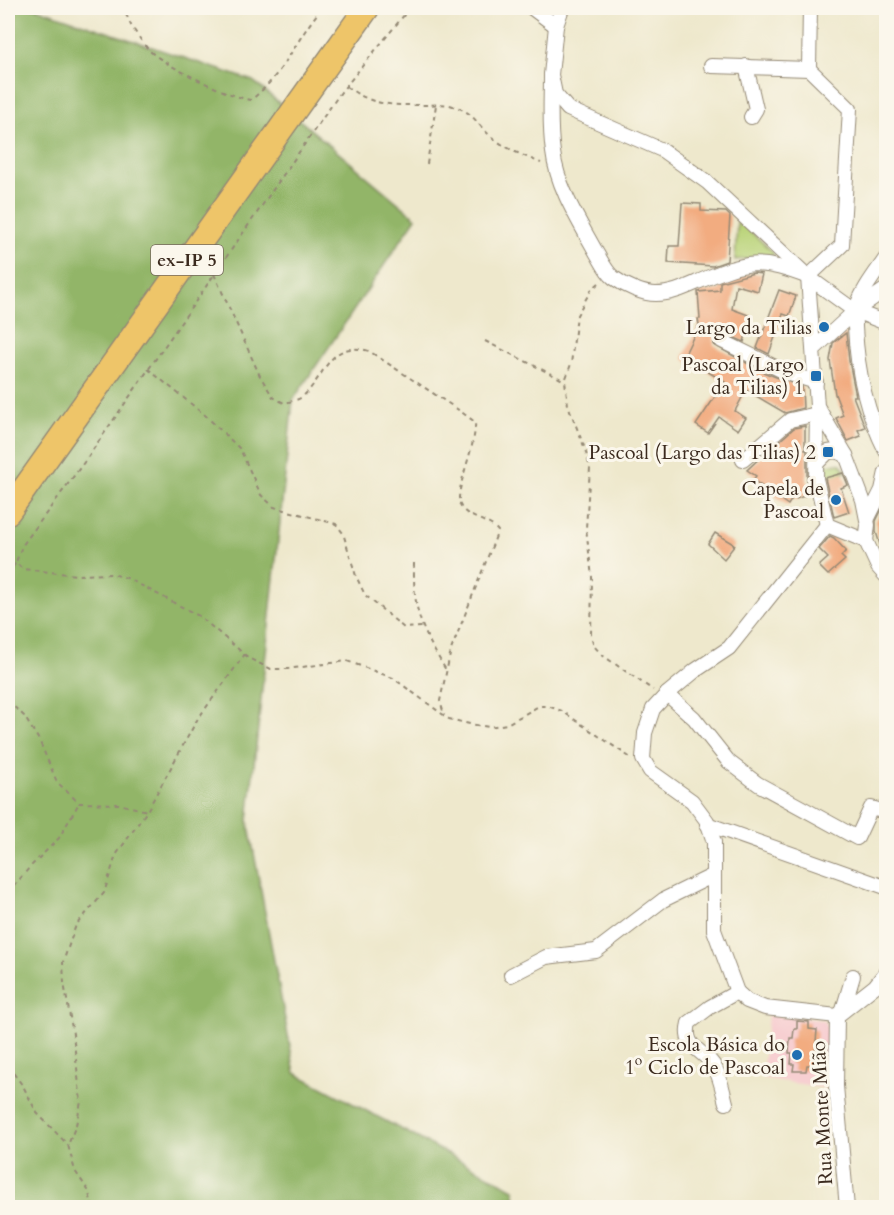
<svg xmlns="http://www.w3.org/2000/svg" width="894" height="1215" font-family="Cardo,serif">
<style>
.built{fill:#f7cfd1}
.green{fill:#b9d378;stroke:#7a7e4b;stroke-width:1.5}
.forest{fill:#92b568;stroke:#667043;stroke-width:1.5}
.building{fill:#f2ac80}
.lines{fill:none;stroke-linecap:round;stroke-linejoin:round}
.street-casing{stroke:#948975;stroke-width:16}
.highway-casing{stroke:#948975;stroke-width:27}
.path{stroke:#948975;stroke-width:2;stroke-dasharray:4.5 4.5;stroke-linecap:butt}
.street{stroke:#fff;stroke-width:14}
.highway{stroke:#eec569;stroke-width:24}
.poi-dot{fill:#1f6fb2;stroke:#fbf7ec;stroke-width:2}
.labels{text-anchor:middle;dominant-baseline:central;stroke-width:6;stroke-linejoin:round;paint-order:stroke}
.shield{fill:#fbf7ec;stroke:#75685c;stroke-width:1.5}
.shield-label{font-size:18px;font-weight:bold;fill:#3b2a1e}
.poi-label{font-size:20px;fill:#3b2a1e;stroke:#fbf7ec;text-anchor:end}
.street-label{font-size:20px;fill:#3b2a1e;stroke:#fbf7ec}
</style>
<rect width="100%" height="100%" fill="#fbf7ec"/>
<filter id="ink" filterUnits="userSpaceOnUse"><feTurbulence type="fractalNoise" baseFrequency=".0167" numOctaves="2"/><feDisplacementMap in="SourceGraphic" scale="12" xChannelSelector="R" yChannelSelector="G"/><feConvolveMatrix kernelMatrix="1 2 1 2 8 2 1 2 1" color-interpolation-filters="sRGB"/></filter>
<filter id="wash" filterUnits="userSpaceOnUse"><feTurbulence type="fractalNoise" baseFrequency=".008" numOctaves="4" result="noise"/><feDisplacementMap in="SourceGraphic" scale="24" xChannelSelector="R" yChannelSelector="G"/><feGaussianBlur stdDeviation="1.35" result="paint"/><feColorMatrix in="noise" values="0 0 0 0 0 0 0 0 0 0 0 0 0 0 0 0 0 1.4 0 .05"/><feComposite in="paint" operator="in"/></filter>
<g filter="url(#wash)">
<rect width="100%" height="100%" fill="#eee8cc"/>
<!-- built -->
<path class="built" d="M 768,1015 L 824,1020 L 829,1031 L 832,1089 L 762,1078 Z"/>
<!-- green -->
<g class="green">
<path d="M 739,221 L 774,253 L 772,257 L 735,260 L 737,223 Z"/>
<path d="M 837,463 L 841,464 L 846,472 L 820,480 L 822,466 Z"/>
</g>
<!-- forest -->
<path class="forest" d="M 8,8 L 36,8 L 253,81 L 416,218 L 293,400 L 248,821 L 295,1073 L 514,1189 L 517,1207 L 8,1207 Z"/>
<g id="blocks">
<!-- building -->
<g class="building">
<path d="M 682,203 L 701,204 L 701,211 L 726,212 L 730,216 L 727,261 L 713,266 L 668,263 L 669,246 L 679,246 Z"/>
<path d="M 754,273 L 762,274 L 758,291 L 736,285 L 732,309 L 751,316 L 744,342 L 721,332 L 714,338 L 714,345 L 763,372 L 802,387 L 803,408 L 785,413 L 746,390 L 735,411 L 746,418 L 738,430 L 719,417 L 708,433 L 696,425 L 725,382 L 705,370 L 696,367 L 695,369 L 683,358 L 699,325 L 698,319 L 700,319 L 698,292 L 720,290 L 720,282 Z"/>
<path d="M 779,290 L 796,296 L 789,316 L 783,314 L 769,354 L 757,348 Z"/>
<path d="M 846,333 L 849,361 L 856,396 L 853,396 L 865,427 L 858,430 L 861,436 L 848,441 L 836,418 L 843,415 L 835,394 L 830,360 L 833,343 Z"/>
<path d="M 805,426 L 805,450 L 807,450 L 807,479 L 810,494 L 796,499 L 793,497 L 788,505 L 753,480 L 756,476 L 747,470 L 764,454 L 767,456 L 776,444 L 794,428 Z"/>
<path d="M 843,473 L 848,485 L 841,488 L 849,512 L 834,517 L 825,478 Z"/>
<path d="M 886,501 L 886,557 L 884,557 L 876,532 L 876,521 Z"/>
<path d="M 715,533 L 735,545 L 724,559 L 708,544 Z"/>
<path d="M 830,536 L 834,538 L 846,551 L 841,556 L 845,560 L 828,575 L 819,566 L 828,558 L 819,549 Z"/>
<path d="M 797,1021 L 809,1022 L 809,1029 L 817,1030 L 814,1065 L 807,1065 L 806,1071 L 793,1071 L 794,1064 L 791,1064 L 792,1053 L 789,1053 L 790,1038 L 793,1038 L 794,1029 L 797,1029 Z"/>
</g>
</g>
</g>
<g filter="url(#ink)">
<use href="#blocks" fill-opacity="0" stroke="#948975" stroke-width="1.5"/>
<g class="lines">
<defs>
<g id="street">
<path d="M 532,8 L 556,26"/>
<path d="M 562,8 L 556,26 L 551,75 L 555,94 L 568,109 L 662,150 L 707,182 L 802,271"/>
<path d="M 711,66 L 809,69"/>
<path d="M 746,66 L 756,109 L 751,117"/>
<path d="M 551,75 C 551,101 549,127 553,152 C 557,187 579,221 596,252 C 601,260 606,272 614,278 C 625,286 643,294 656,294 C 672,294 686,287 700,281 C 746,261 760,258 808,277"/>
<path d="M 886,258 C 875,274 862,290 856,309 C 854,314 855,321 855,327 C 857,370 867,414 886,451"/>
<path d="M 808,277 L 842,245 L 850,109 L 809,69 L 810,8"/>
<path d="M 856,310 L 886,289"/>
<path d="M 855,311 L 886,323"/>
<path d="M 722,341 L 787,373 L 816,382"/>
<path d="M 814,349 L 855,311 L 808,277 L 817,406 L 846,455 L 863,500 L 868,525 L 866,541 L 827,525 L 816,479 L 817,406"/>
<path d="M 743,460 L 790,420 L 817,414"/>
<path d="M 817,463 L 828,452 L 835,451 L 846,455"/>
<path d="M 867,520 L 882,490 L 886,472"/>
<path d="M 827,525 L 729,648 L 696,670 L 667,694 L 653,709 L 645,733 L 643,759 L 650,771 L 692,801 L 707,821 L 714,842 L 714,930 L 737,992 L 747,1001 L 765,1008 L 837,1016"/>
<path d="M 866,541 L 878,567 L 886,576"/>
<path d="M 667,694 L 694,718 L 729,762 L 758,784 L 857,838 L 871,808 L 886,812"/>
<path d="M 707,824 L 885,887 L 886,884"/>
<path d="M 511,975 L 546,957 L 596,951 L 663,900 L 714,875"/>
<path d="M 843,1010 L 853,976"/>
<path d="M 837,1016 L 836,1086 L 847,1208"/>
<path d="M 837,1016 L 875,986 L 886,972"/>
<path d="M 726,1103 C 723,1092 721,1080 716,1070 C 707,1049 682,1051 689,1023 L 710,1007 L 737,992"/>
</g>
<path id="highway" d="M 8,512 L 367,8"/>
</defs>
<!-- street casing -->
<use href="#street" class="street-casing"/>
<!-- highway casing -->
<use href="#highway" class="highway-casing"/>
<!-- path -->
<g class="path">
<path d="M 119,8 C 130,15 127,21 134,30 C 138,36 143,43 148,49 C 159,63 232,98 251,100 C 286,72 295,40 322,8"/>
<path d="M 410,8 L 341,92 L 313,132 L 85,461 L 22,546 L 16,562 L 22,569 L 76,575 L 112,574 L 127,578 L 199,616 L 250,659 L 271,669 L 287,669 L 347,661 L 393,678 L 449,719 L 470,724 L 489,727 L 507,724 L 539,706 L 548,706 L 562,711 L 631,758"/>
<path d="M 346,86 C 374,107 392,105 425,105 C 434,105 445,103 453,106 C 475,112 476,125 492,137 C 506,149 524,156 541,163"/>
<path d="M 427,164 L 436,105"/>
<path d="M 214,274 L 260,376 L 273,397 L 284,403 C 289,402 298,400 302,397 C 326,377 328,339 369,351 L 460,411 L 475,422 C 477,445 454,490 460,505 C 466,519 489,519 498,531 L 451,650 L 440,701 L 444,714"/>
<path d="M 599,283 L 591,290 L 577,315 L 571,364 L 565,381 L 568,405 L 585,449 L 590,468 L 586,528 L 592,577 L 591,635 L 594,646 L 602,655 L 653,690"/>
<path d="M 485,341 L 565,381"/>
<path d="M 148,369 L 206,416 L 240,449 L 261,495 L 274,507 L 336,524 L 343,533 L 356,576 L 365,595 L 404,628 L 422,627"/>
<path d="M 414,563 C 413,612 421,629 446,670"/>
<path d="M 8,575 L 16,562"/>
<path d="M 8,701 L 24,716 L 39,740 L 57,782 L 79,803 L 119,804 L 147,811"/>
<path d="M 8,893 L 30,867 L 59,838 L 79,803"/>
<path d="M 8,1066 L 23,1086 L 37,1113 L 68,1145"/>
<path d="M 93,1208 L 88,1190 L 75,1171 L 68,1145 L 76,1125 L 81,1102 L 73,1034 L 64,983 L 63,962 L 76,925 L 104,893 L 116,855 L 147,811 L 197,720 L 245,654"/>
</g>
<!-- street -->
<use href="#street" class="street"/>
<!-- highway -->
<use href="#highway" class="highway"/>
</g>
</g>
<!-- markers -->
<g class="poi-dot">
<circle cx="824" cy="327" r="6"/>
<rect x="810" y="370" width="12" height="12" rx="3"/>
<rect x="822" y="446" width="12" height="12" rx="3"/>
<circle cx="836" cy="500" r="6"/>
<circle cx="797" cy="1055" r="6"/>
</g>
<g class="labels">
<!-- shield labels -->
<rect class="shield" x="151" y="245" width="72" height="30" rx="4.5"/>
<g class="shield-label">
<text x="187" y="260">ex-IP 5</text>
</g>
<!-- poi labels -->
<g class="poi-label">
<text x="812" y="327">Largo da Tilias</text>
<text x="804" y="364">Pascoal (Largo<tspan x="804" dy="23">da Tilias) 1</tspan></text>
<text x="816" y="452">Pascoal (Largo das Tilias) 2</text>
<text x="824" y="488">Capela de<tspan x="824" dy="23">Pascoal</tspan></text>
<text x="785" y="1044">Escola Básica do<tspan x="785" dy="23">1º Ciclo de Pascoal</tspan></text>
</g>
<!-- street labels -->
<g class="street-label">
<text transform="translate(822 1113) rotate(-93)">Rua Monte Mião</text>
</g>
</g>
<!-- margin -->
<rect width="894" height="1215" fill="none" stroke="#fbf7ec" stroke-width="30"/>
</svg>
